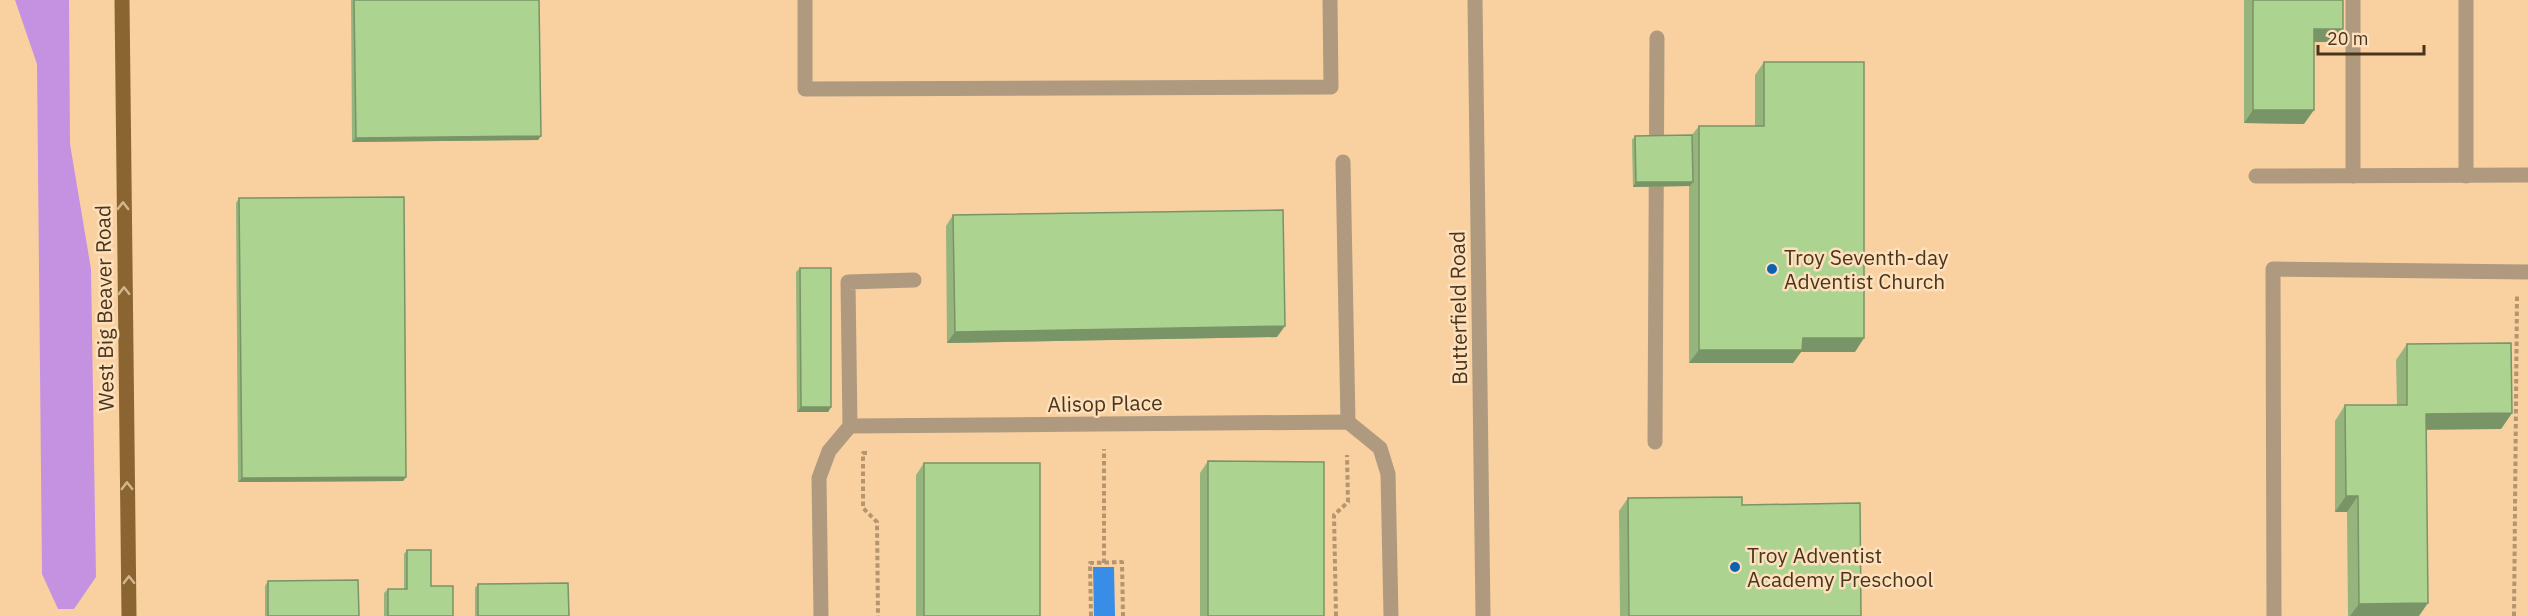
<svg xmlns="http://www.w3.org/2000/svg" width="2528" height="616" font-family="'IBM Plex Sans',sans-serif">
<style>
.green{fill:#c492e1}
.water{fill:#388de7}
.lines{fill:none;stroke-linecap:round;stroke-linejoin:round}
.path{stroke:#b5956d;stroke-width:4;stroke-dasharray:4.5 3;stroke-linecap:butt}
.minor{stroke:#af9a80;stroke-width:15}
.major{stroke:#8a6532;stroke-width:15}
.wall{fill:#95b57d}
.shaded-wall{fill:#799466}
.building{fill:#add391;stroke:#799466;stroke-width:1.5}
.oneway{stroke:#d5b58c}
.poi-dot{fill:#0e63b1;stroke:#fee0bc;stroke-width:2}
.labels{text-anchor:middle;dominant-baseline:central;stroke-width:5;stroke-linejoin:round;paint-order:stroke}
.poi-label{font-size:21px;fill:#49351c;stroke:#fee0bc;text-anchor:start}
.street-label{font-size:21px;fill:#49351c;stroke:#fee0bc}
</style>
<rect width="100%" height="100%" fill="#f9d1a0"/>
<!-- green -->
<path class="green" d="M 15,0 L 69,0 L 70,144 L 91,269 L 96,577 L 74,609 L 58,609 L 42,574 L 37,64 Z"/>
<!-- water -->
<path class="water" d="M 1093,567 L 1114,567 L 1115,616 L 1094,616 Z"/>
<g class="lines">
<!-- path -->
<g class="path">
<path d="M 867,453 L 863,453 L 863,508 L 877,522 L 878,616"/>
<path d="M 1104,563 L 1104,449"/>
<path d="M 1091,616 L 1090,563 L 1122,562 L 1123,616"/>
<path d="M 1336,616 L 1334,515 L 1348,502 L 1347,455"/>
<path d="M 2514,616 L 2517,296"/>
</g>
<!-- minor -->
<g class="minor">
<path d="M 805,0 L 805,89 L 1331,87 L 1330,0"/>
<path d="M 1475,0 L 1483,616"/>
<path d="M 2353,0 L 2353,176"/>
<path d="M 1343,162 L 1348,422"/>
<path d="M 2256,176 L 2528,175"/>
<path d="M 2466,176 L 2466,0"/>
<path d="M 850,426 L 848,282 L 914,280"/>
<path d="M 1655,442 L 1657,38"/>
<path d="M 821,616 L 819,478 L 829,451 L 850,426 L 1348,422 L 1380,448 L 1388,474 L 1391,616"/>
<path d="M 2274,616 L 2273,269 L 2528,272"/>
</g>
<!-- major -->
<path class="major" d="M 122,0 L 129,616"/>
</g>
<!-- wall -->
<g class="wall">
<path d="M 351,0 L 539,0 L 538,140 L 352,142 Z"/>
<path d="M 2244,0 L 2343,0 L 2343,29 L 2334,42 L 2314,42 L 2304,124 L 2244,123 Z"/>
<path d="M 1764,62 L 1855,352 L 1801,352 L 1793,363 L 1689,363 L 1689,186 L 1633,187 L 1632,140 L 1635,136 L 1692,135 L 1699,126 L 1755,126 L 1755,75 Z"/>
<path d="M 239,198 L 406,477 L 403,481 L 238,482 L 236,203 Z"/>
<path d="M 953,215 L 1277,337 L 947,343 L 946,226 Z"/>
<path d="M 800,268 L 831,407 L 828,412 L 797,412 L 796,272 Z"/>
<path d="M 2407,344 L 2512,413 L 2501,429 L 2426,429 L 2419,616 L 2348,616 L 2347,512 L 2335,512 L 2335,421 L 2345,405 L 2397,405 L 2396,360 Z"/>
<path d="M 1208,461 L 1324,616 L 1200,616 L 1200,473 Z"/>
<path d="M 924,463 L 1040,616 L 916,616 L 916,475 Z"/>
<path d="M 1628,498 L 1742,505 L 1861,616 L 1620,616 L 1619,511 Z"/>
<path d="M 407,550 L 431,586 L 453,616 L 384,616 L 384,593 L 388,589 L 404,589 L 404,554 Z"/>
<path d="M 268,581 L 359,616 L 265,616 L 265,586 Z"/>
<path d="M 478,584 L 569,616 L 475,616 L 475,588 Z"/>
</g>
<!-- shaded-wall -->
<g class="shaded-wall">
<path d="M 2314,29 L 2343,29 L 2334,42 L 2305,42 Z"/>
<path d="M 2253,110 L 2314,110 L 2304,124 L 2244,123 Z"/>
<path d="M 541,136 L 538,140 L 352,142 L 356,138 Z"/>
<path d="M 1636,182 L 1693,182 L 1690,186 L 1633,187 Z"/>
<path d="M 1285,326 L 1277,337 L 947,343 L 955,332 Z"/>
<path d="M 1803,338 L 1864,338 L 1855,352 L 1801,352 L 1793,363 L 1689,363 L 1699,350 Z"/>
<path d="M 801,407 L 831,407 L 828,412 L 797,412 Z"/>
<path d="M 2512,413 L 2501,429 L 2415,430 L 2426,414 Z"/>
<path d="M 406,477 L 403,481 L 238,482 L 242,478 Z"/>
<path d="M 2346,496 L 2358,496 L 2347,512 L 2335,512 Z"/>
<path d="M 2428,603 L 2419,616 L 2350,616 L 2359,604 Z"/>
</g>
<!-- building -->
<g class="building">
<path d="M 354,0 L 539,0 L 541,136 L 356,138 Z"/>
<path d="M 2253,0 L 2343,0 L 2343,29 L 2314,29 L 2314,110 L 2253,110 Z"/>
<path d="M 1764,62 L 1864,62 L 1864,338 L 1803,338 L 1802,350 L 1699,350 L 1699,126 L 1764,126 Z"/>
<path d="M 1692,135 L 1693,182 L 1636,182 L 1635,136 Z"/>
<path d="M 404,197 L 406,477 L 242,478 L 239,198 Z"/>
<path d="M 1283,210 L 1285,326 L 955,332 L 953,215 Z"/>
<path d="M 800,268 L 831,268 L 831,407 L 801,407 Z"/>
<path d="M 2511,343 L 2512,413 L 2426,414 L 2428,603 L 2359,604 L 2358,496 L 2346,496 L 2345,405 L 2407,405 L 2407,344 Z"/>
<path d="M 1208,461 L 1324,462 L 1324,616 L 1208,616 Z"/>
<rect x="924" y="463" width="116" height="153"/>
<path d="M 1742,497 L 1742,505 L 1860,503 L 1861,616 L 1629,616 L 1628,498 Z"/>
<path d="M 407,550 L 431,550 L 431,586 L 453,586 L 453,616 L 388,616 L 388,589 L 407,589 Z"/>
<path d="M 358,580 L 359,616 L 268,616 L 268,581 Z"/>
<path d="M 568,583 L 569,616 L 478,616 L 478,584 Z"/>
</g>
<!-- one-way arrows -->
<defs><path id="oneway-chevron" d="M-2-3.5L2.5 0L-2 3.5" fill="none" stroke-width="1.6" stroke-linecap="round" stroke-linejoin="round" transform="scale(1.5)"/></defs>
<g class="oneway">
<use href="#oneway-chevron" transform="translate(123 206) rotate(-90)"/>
<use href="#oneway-chevron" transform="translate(124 291) rotate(-91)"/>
<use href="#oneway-chevron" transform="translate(127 486) rotate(-91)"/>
<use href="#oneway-chevron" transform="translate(129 580) rotate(-91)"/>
</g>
<!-- markers -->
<g class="poi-dot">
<circle cx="1772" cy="269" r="6"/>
<circle cx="1735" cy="567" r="6"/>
</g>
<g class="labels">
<!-- poi labels -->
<g class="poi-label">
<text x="1784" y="257">Troy Seventh-day<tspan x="1784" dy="24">Adventist Church</tspan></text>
<text x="1747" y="555">Troy Adventist<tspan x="1747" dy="24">Academy Preschool</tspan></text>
</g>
<!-- street labels -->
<g class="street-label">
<text transform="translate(104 308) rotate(-91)">West Big Beaver Road</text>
<text transform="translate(1458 308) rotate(-91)">Butterfield Road</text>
<text transform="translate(1105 403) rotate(-1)">Alisop Place</text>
</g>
</g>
<!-- scale -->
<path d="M2318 45v9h106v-9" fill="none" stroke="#49351c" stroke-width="3"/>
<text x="2327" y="45" font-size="18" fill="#49351c" stroke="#fee0bc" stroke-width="4.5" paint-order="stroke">20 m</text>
</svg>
